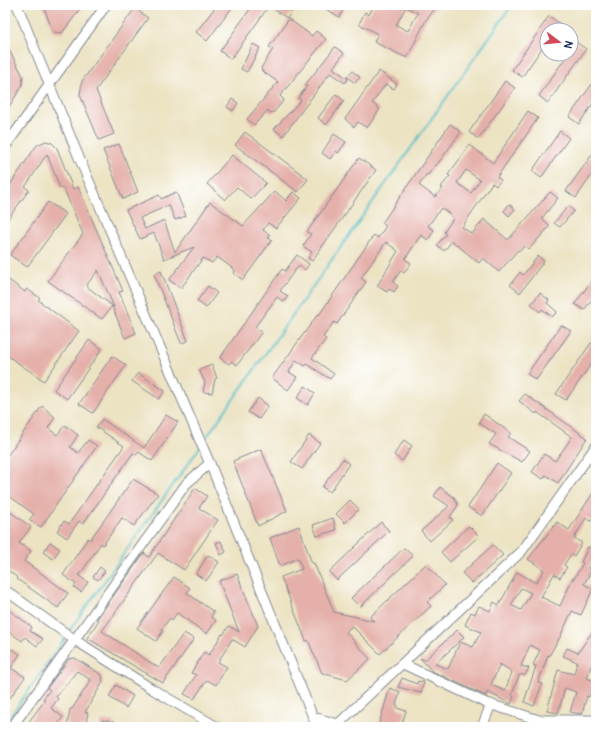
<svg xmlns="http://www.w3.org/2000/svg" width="601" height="732" font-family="Pangolin,sans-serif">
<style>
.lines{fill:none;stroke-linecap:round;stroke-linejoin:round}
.stream{stroke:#4cbbc3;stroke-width:2}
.building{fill:#e5b0aa;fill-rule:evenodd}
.minor-casing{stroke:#848990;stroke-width:11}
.minor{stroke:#fff;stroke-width:9}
</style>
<rect width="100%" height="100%" fill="#fff"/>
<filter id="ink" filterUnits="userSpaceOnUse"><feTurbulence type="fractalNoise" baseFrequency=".025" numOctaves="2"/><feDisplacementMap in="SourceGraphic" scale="8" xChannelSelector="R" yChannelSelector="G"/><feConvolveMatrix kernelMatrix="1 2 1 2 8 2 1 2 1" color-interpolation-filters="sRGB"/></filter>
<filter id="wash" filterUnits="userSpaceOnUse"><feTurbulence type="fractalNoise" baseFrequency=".012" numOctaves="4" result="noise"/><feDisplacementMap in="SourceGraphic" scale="16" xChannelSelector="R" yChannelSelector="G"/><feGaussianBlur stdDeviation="0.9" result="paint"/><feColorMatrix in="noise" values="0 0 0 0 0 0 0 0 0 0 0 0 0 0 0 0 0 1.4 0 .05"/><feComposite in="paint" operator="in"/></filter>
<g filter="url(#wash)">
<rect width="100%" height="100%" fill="#ece3c3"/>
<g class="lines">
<!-- stream -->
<g class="stream">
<path d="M 203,442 L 512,5"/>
<path d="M 69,631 L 200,447"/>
<path d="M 5,724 L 66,637"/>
</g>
</g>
<g id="blocks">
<!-- building -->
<g class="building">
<path d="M 43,5 L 83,5 L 62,33 L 53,32 Z"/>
<path d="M 217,5 L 234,5 L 207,41 L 196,32 Z"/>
<path d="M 253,5 L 281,5 L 292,12 L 287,18 L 269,6 L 231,59 L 220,51 Z"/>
<path d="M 319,5 L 347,5 L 339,17 Z"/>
<path d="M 374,5 L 438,5 L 426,20 L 407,58 L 374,42 L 378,34 L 359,24 L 365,12 L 369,15 ZM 406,7 L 418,13 L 408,31 L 396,25 Z"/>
<path d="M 135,8 L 148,18 L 96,90 L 114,134 L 99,140 L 80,95 L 82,81 Z"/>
<path d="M 549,16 L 559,23 L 555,30 L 547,30 L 547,41 L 522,77 L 512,70 Z"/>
<path d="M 289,19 L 312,36 L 316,31 L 326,39 L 280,96 L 284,100 L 274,112 L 270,113 L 268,110 L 254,125 L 247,119 L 278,82 L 262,71 L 261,68 L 273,49 L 269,47 Z"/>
<path d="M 5,42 L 23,76 L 22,86 L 5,113 Z"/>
<path d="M 576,42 L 586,49 L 548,103 L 539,96 L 568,54 L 571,54 L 571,49 Z"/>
<path d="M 253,44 L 260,48 L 247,72 L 241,69 Z"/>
<path d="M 335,47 L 344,53 L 333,68 L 348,79 L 345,83 L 330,73 L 283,136 L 274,129 L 301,100 L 298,98 L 307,86 L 305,85 Z"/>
<path d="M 352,71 L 360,77 L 355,83 L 347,77 Z"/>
<path d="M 379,71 L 397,84 L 394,89 L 386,84 L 372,103 L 380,109 L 367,128 L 358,122 L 354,127 L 345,119 Z"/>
<path d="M 596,78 L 596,99 L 579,124 L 569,117 Z"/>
<path d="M 505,81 L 515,88 L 478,139 L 469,132 Z"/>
<path d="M 336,94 L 344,101 L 326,125 L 318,118 Z"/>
<path d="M 232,99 L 238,103 L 233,111 L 227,107 Z"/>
<path d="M 528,111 L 538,118 L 497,177 L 501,180 L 496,186 L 492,183 L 462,227 L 472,234 L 484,219 L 508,240 L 550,192 L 558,198 L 542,218 L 550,226 L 529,249 L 524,246 L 520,251 L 518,250 L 499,272 L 483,258 L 479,263 L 452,241 L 444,251 L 437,245 L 446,234 L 444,232 L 453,219 L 451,215 L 441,208 L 428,226 L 434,230 L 428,240 L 421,235 L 405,259 L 411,263 L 404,273 L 401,270 L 393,282 L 398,286 L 394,292 L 389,289 L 387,292 L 377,286 L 398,251 L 386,242 L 361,278 L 366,282 L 337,324 L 334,322 L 323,337 L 326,339 L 312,358 L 334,374 L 330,379 L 307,364 L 305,366 L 296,360 L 289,372 L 297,377 L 288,390 L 272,378 L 318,314 L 319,315 L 374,235 L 378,238 L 386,226 L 382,223 L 450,124 L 461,132 L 436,166 L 435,165 L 428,175 L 427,174 L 419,185 L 435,197 L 443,188 L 441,187 L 450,176 L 448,175 L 470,145 L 493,163 ZM 466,170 L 480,180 L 471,193 L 457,183 Z"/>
<path d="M 560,131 L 569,138 L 541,178 L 532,171 Z"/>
<path d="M 245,132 L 308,179 L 298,192 L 235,145 Z"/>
<path d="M 334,134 L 346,142 L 338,153 L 336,151 L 330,159 L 322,153 Z"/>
<path d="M 46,141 L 52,143 L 57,148 L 73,189 L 78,187 L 123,291 L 119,292 L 136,333 L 125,338 L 112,306 L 102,319 L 48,281 L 83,234 L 63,187 L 60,188 L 47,154 L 25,187 L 29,190 L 5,223 L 5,192 L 37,145 ZM 98,270 L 114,307 L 86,286 Z"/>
<path d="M 119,144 L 138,192 L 123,199 L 103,150 Z"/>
<path d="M 596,149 L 596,169 L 576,198 L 566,191 Z"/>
<path d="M 232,155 L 266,183 L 251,199 L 237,187 L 225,200 L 207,184 Z"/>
<path d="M 359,158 L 376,170 L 312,261 L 308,258 L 312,252 L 303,246 L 311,234 L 307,232 Z"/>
<path d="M 275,191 L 286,201 L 293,192 L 301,198 L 276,228 L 268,223 L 263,230 L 270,235 L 268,238 L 272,240 L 243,280 L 233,273 L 235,270 L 217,257 L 212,263 L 203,258 L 181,288 L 169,280 L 194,247 L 164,259 L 154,233 L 140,239 L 126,210 L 159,195 L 161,199 L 176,192 L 186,216 L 175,220 L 169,205 L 140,218 L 145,229 L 164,220 L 175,252 L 210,202 L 243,226 Z"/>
<path d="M 48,202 L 66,214 L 27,267 L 10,255 Z"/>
<path d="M 509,204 L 515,209 L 509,216 L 504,211 Z"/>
<path d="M 568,206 L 574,211 L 560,227 L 554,223 Z"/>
<path d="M 297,255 L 309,264 L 305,270 L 300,266 L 295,270 L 280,291 L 288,296 L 284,302 L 277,297 L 255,327 L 262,332 L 237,365 L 231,361 L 229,364 L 220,358 L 282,269 L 285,271 Z"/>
<path d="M 538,256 L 544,261 L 520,293 L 510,285 L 520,272 L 523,275 Z"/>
<path d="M 161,271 L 188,341 L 181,343 L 154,274 Z"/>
<path d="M 596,274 L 596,294 L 584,310 L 575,304 Z"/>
<path d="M 5,277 L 25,292 L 27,289 L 40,298 L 38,300 L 79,331 L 44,381 L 5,354 Z"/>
<path d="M 208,286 L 217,293 L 206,308 L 197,301 Z"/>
<path d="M 540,293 L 549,300 L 547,303 L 557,312 L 552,317 L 542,309 L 540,312 L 531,304 Z"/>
<path d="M 561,325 L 571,331 L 536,380 L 527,374 Z"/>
<path d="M 89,340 L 102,349 L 67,399 L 54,390 Z"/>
<path d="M 591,343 L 596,347 L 596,357 L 566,400 L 556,394 Z"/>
<path d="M 112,356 L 126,365 L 93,413 L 79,404 Z"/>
<path d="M 212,365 L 217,378 L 215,379 L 212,393 L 203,392 L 205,382 L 199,370 Z"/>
<path d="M 138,373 L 165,391 L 159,399 L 132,381 Z"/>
<path d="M 305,386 L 315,393 L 308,405 L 297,398 Z"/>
<path d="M 525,394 L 587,438 L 558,483 L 546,475 L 543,479 L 532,472 L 544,454 L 555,461 L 572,437 L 537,412 L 536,414 L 519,401 Z"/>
<path d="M 258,398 L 268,406 L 259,419 L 248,412 Z"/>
<path d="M 42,406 L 55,417 L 48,428 L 57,435 L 65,425 L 78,435 L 70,447 L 78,453 L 88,440 L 97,446 L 41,527 L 29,520 L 34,514 L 5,493 L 5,459 Z"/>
<path d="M 484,414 L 511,433 L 508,437 L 530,451 L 522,462 L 489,444 L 496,434 L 479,423 Z"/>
<path d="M 166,415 L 178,422 L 152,461 L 139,452 L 136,455 L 133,453 L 83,524 L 79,521 L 67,538 L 57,531 L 64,521 L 69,524 L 124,446 L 96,427 L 102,419 L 144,448 Z"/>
<path d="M 309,435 L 320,443 L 302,469 L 291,462 Z"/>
<path d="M 404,440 L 412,446 L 402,461 L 394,455 Z"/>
<path d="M 261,449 L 287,511 L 258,526 L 233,461 Z"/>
<path d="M 343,459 L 349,464 L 330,492 L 322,487 Z"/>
<path d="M 497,463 L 511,473 L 482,516 L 468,507 Z"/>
<path d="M 133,479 L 158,494 L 134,526 L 122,518 L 103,545 L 101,543 L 79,576 L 88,582 L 81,592 L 74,587 L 76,584 L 63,575 L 88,538 L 90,540 Z"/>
<path d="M 440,487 L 454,497 L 458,505 L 450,517 L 453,520 L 430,541 L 421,531 L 449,506 L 434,496 Z"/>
<path d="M 195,488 L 207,496 L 199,508 L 218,520 L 184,570 L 158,553 L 102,631 L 159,668 L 184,633 L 194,639 L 163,683 L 87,638 L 99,620 L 97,619 L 144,553 L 149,557 Z"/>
<path d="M 596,488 L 596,514 L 591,521 L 586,518 L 574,538 L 582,543 L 574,556 L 571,554 L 564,565 L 567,567 L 560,578 L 554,574 L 541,597 L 560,606 L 573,578 L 574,579 L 583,563 L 581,562 L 588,547 L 591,547 L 596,550 L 596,557 L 588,568 L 592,570 L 584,584 L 593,589 L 581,615 L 572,611 L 560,637 L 549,656 L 548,655 L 538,683 L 542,684 L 534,706 L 524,702 L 536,666 L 533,665 L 540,650 L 530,645 L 521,666 L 529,668 L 525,675 L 519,675 L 512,695 L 514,697 L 511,704 L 487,692 L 486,696 L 432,671 L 420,658 L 425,660 L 457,630 L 464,637 L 435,664 L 448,669 L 460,642 L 473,647 L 481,632 L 465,625 L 471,612 L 475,614 L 479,606 L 490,611 L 494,602 L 499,605 L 517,572 L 536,583 L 544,570 L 528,559 L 557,522 L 569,530 ZM 521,588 L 531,593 L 521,610 L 511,605 ZM 500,664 L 512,672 L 505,691 L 491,685 Z"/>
<path d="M 350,500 L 359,509 L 345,523 L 336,514 Z"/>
<path d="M 5,508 L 31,527 L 19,543 L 31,551 L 24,561 L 68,593 L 58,608 L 17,579 L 18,578 L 5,568 Z"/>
<path d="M 333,518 L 336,530 L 317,536 L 313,525 Z"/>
<path d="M 381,522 L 389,531 L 337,580 L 329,572 Z"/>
<path d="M 299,526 L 312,564 L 314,563 L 334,612 L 374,621 L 370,617 L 426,564 L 445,585 L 427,602 L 431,606 L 380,654 L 352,626 L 346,632 L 370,659 L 347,680 L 322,673 L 308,640 L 306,641 L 281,577 L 302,569 L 298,558 L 280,566 L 270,538 Z"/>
<path d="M 469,526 L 479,536 L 450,562 L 441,552 Z"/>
<path d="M 221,541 L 226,552 L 221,555 L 216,543 Z"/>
<path d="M 50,542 L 60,549 L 53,559 L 43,552 Z"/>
<path d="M 493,545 L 503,555 L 472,583 L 462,573 Z"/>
<path d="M 404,548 L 413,556 L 360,607 L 351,598 Z"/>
<path d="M 208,555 L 219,562 L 206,581 L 196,574 Z"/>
<path d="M 100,567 L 105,571 L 98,580 L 93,577 Z"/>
<path d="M 237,574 L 258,626 L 245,647 L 232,639 L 218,662 L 227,667 L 216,685 L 207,680 L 194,699 L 184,694 L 196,675 L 191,673 L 204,652 L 209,655 L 222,634 L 223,635 L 229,626 L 239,632 L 219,581 Z"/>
<path d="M 174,577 L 190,588 L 187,593 L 214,612 L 211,617 L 216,620 L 207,634 L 177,613 L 172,620 L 170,618 L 161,630 L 163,631 L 156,641 L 137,628 Z"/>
<path d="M 9,610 L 32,627 L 30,631 L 43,639 L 37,646 L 25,637 L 22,641 L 5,629 L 5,616 Z"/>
<path d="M 596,626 L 596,662 L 593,660 L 587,678 L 595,681 L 589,697 L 587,696 L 582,714 L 570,712 L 576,692 L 565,688 L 558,713 L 547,711 L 558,670 L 574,674 L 577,662 L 563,656 L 567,648 L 578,653 Z"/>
<path d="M 12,649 L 20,654 L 11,668 L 25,677 L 10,698 L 5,695 L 5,659 Z"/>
<path d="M 75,658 L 102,675 L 103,682 L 85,712 L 88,713 L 85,727 L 67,727 L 70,709 L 72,709 L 91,680 L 77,671 L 56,697 L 58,699 L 51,708 L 63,717 L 56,727 L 25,727 L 45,700 L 43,699 L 50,690 L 47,688 L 69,659 Z"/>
<path d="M 402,678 L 417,684 L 418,681 L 424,682 L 421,693 L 398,687 Z"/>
<path d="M 116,685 L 133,696 L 126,708 L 109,697 Z"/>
<path d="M 390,688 L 400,692 L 396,705 L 398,706 L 397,708 L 406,711 L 401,727 L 378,727 Z"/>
<path d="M 102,720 L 114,722 L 113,727 L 100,727 Z"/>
</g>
</g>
</g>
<g filter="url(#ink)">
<use href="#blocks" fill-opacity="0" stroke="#848990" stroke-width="1"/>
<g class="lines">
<defs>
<g id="minor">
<path d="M 17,5 L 80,160 L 213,471 L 317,727"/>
<path d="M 5,147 L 106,5"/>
<path d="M 5,590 L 75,640 L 152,689 L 217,727"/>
<path d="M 403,664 L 486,703 L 539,720 L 596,720"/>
<path d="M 313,717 L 338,724 L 522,551 L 596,446"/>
<path d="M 12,727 L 186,484 L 210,463"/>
<path d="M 482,727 L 491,704"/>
</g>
</defs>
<!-- minor casing -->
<use href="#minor" class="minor-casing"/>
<!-- minor -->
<use href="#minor" class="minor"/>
</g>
</g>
<!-- margin -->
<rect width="601" height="732" fill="none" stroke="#fff" stroke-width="20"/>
<!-- north arrow -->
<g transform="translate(559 42) rotate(106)"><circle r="19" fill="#ffffff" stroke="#a4acbf"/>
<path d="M0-3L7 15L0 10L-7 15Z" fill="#d1495b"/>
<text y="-6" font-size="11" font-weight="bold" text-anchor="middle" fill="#1b2f5e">N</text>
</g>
</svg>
